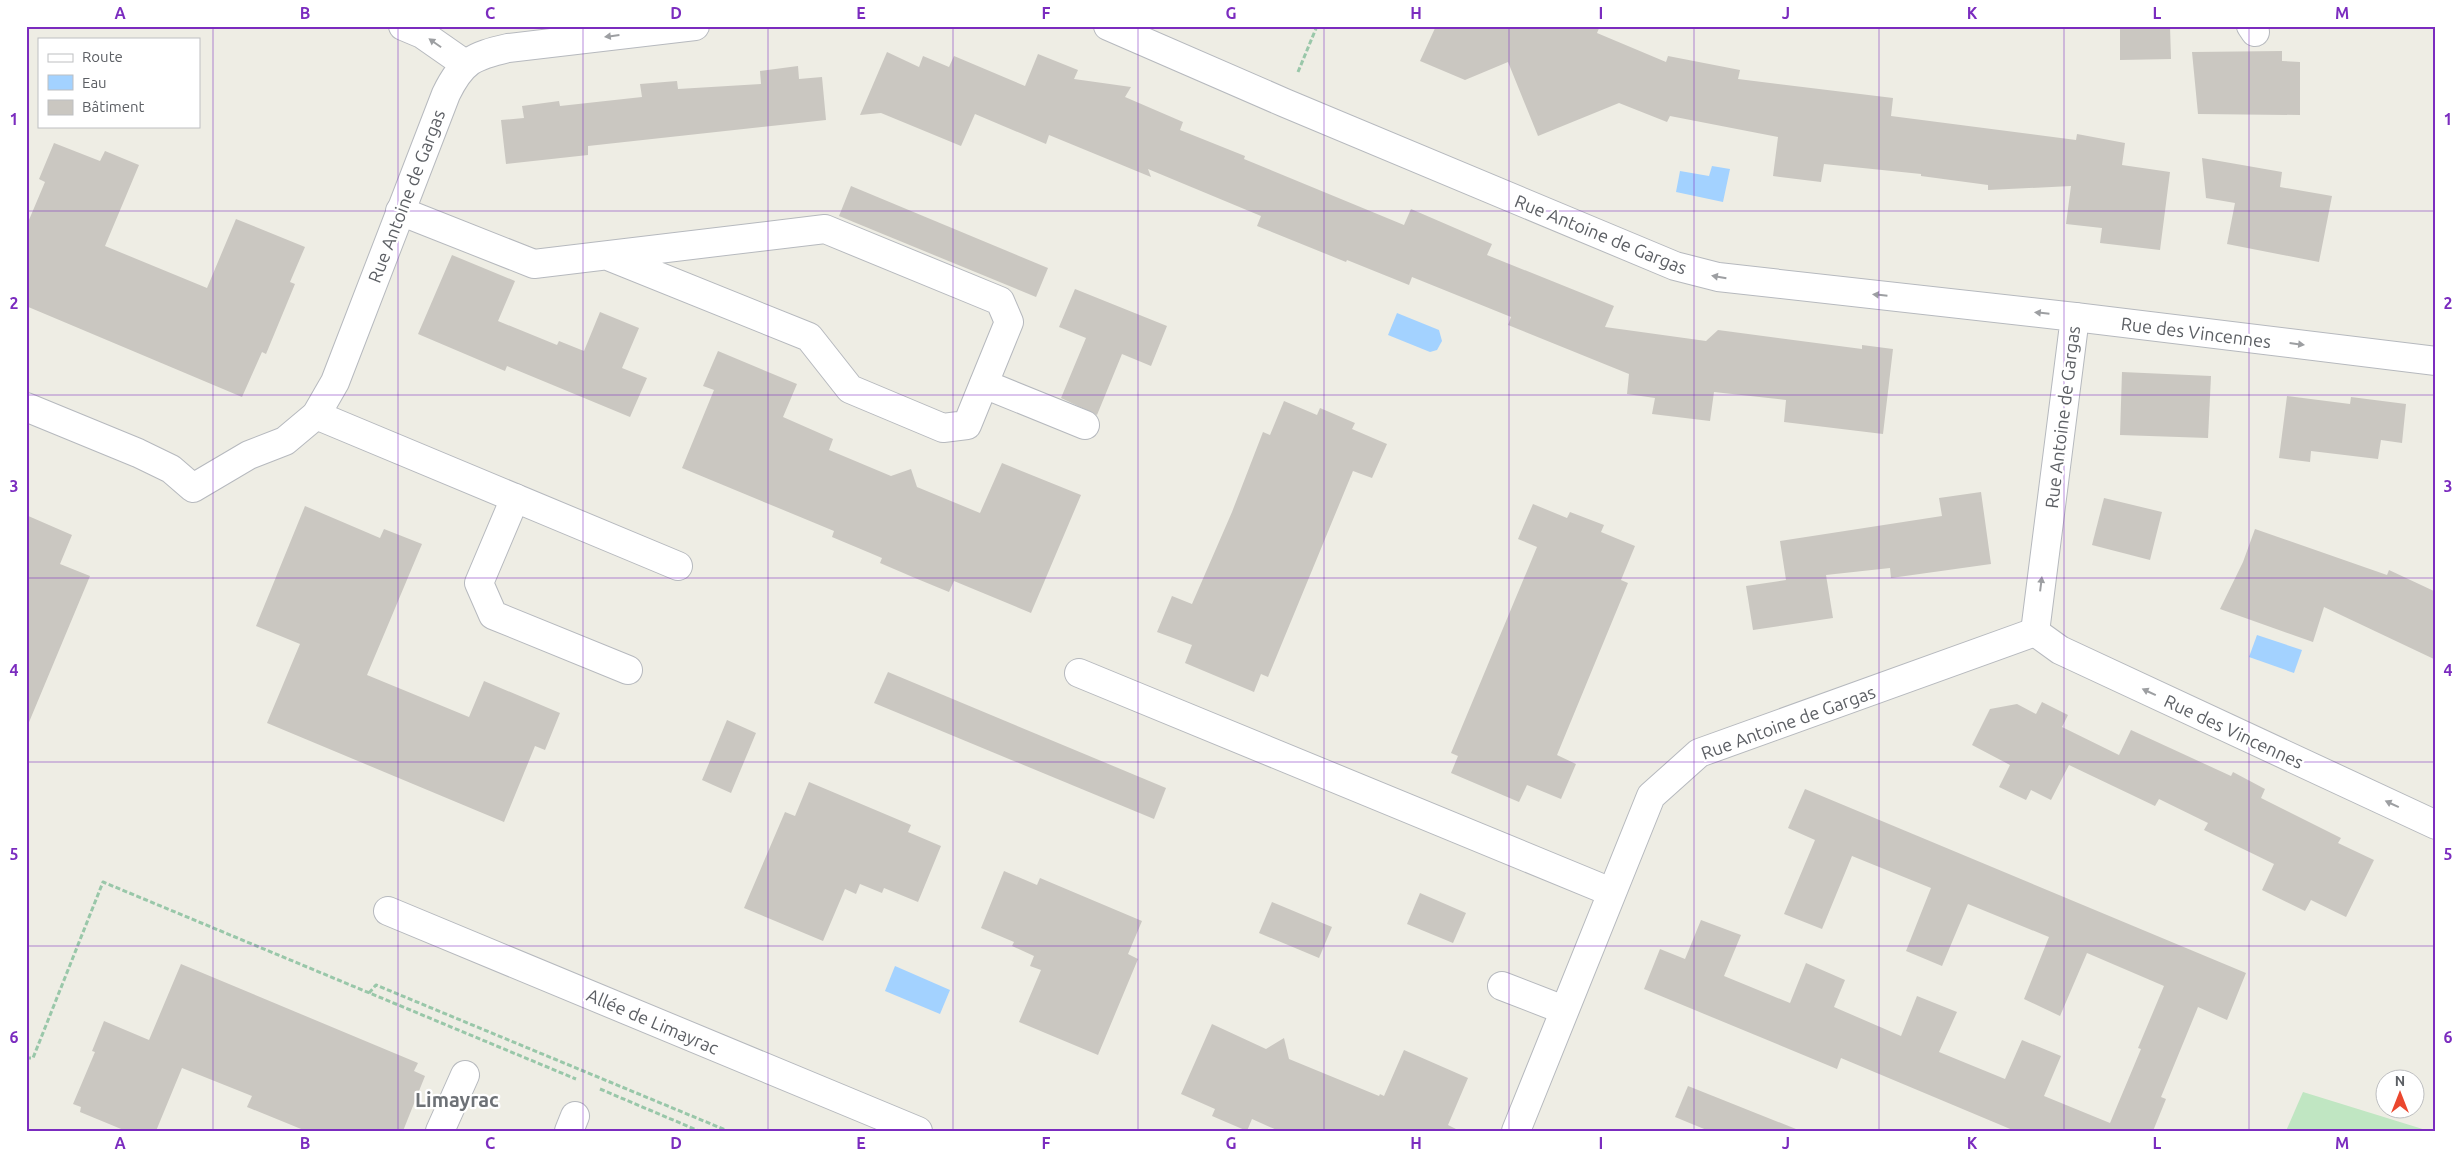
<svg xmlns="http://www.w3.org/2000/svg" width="2462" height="1157" font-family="Ubuntu,sans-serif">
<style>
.green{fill:#c0e6c2}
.water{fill:#a3d2ff}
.building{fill:#cac7c1}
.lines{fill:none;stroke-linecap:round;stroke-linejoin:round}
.minor-casing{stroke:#b6b9be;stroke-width:30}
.path{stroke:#99c7a9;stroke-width:3;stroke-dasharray:5 2.5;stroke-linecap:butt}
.minor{stroke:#fff;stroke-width:28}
.oneway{fill:#9d9fa2}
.grid{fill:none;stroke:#7b2cbf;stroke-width:1;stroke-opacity:0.55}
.labels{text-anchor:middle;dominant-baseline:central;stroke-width:4.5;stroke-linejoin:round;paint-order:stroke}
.street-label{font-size:18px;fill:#5c5f64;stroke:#fff}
.quarter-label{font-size:20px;font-weight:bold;fill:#6d7176;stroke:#fff}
.neatline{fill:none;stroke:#7b2cbf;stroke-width:2}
.grid-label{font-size:16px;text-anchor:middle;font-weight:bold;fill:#7b2cbf}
</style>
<rect width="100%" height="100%" fill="#eeede4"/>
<!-- green -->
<path class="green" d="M 2303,1092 L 2429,1131 L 2286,1131 Z"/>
<!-- water -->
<g class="water">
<path d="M 1712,166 L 1730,169 L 1723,202 L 1676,192 L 1680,171 L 1709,176 Z"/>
<path d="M 1397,313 L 1439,330 L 1442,341 L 1437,350 L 1430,352 L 1388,335 Z"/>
<path d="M 2257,635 L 2302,650 L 2294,673 L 2249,657 Z"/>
<path d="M 895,966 L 950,990 L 940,1014 L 885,991 Z"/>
</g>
<!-- building -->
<g class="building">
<path d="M 1436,26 L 1600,26 L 1597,33 L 1666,62 L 1668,56 L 1740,70 L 1738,79 L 1893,98 L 1891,116 L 2076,140 L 2077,134 L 2125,143 L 2122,165 L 2170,172 L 2160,250 L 2100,243 L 2102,228 L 2066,224 L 2071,186 L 1988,190 L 1988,185 L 1921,176 L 1921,174 L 1824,164 L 1821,182 L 1773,176 L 1778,137 L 1670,116 L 1667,122 L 1619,103 L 1538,136 L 1508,62 L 1465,80 L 1420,61 Z"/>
<path d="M 2120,26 L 2170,26 L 2171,59 L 2120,60 Z"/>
<path d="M 2282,51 L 2282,61 L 2300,62 L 2300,115 L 2198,114 L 2192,52 Z"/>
<path d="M 887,52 L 919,67 L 923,56 L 949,67 L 954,56 L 1025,86 L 1038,54 L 1078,70 L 1074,79 L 1131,87 L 1125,97 L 1183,122 L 1180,130 L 1245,156 L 1244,159 L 1404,225 L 1411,209 L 1492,244 L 1487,255 L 1614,306 L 1605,327 L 1706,341 L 1718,330 L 1862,349 L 1862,345 L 1893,349 L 1883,434 L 1784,422 L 1786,400 L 1714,392 L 1710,421 L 1652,414 L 1655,398 L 1627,394 L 1629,374 L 1508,325 L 1511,317 L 1412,277 L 1409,285 L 1347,260 L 1346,262 L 1257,226 L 1261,216 L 1148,169 L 1151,177 L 1049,135 L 1046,144 L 975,114 L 961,146 L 881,113 L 860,115 Z"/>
<path d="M 798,66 L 799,79 L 822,77 L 826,120 L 588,146 L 588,155 L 506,164 L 501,120 L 524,118 L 522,106 L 559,101 L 560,106 L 642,97 L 640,84 L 677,81 L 678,89 L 761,84 L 760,71 Z"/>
<path d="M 54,143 L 100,161 L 105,151 L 139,165 L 105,246 L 207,288 L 236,219 L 305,247 L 290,282 L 295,284 L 266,354 L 262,352 L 242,397 L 26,306 L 26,227 L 45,182 L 39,179 Z"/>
<path d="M 2202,158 L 2282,172 L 2280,187 L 2332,196 L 2319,262 L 2227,244 L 2235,203 L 2206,198 Z"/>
<path d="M 851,186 L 1048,268 L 1036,297 L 839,216 Z"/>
<path d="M 452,255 L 515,281 L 498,321 L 557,345 L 559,341 L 584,351 L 600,312 L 639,328 L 622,368 L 647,378 L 630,417 L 507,366 L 505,371 L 418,334 Z"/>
<path d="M 1075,289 L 1167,326 L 1151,366 L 1122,354 L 1097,415 L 1061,398 L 1086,338 L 1059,327 Z"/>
<path d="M 718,351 L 797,384 L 783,417 L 833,439 L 829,450 L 891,476 L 911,469 L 917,487 L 980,513 L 1002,463 L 1081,495 L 1031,613 L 954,581 L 949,592 L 915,578 L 880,563 L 882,558 L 832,537 L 834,531 L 682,468 L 714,390 L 703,386 Z"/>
<path d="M 2122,372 L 2211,376 L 2208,438 L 2120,435 Z"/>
<path d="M 2287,396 L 2350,404 L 2351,397 L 2406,404 L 2402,443 L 2381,440 L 2378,459 L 2311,451 L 2310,462 L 2279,458 Z"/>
<path d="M 1284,401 L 1317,415 L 1320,408 L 1355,423 L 1352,429 L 1387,444 L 1372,478 L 1353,471 L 1268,677 L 1261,674 L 1254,692 L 1185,663 L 1192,645 L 1157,632 L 1172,596 L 1192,604 L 1232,512 L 1263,432 L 1270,435 Z"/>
<path d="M 1981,492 L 1991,564 L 1891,578 L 1890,568 L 1826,575 L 1833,618 L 1753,630 L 1746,586 L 1786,580 L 1780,541 L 1942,516 L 1939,498 Z"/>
<path d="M 2104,498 L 2162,512 L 2150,560 L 2092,545 Z"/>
<path d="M 1533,504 L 1567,518 L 1570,512 L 1604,525 L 1601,532 L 1635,546 L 1621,580 L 1628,583 L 1557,755 L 1576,764 L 1561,799 L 1527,785 L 1519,802 L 1451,773 L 1458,756 L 1451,753 L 1537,547 L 1518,539 Z"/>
<path d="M 305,506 L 380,538 L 384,529 L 422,544 L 367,675 L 469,717 L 484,681 L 560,713 L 545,750 L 535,746 L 504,822 L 267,723 L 300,644 L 256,626 Z"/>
<path d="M 26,515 L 72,535 L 60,564 L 90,576 L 27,727 Z"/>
<path d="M 2255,529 L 2387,575 L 2389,570 L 2436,592 L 2436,660 L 2324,607 L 2313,642 L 2220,609 L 2243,562 Z"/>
<path d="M 888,672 L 1166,788 L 1154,819 L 874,703 Z"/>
<path d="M 2042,702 L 2068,715 L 2062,727 L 2119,755 L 2131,730 L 2231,776 L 2233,772 L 2265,789 L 2261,798 L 2341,838 L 2338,843 L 2374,860 L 2346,917 L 2311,900 L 2305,911 L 2262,890 L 2274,864 L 2204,830 L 2208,823 L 2159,799 L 2155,806 L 2069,765 L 2051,800 L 2031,790 L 2026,800 L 1999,787 L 2010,765 L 1972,745 L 1990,709 L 2017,704 L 2036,714 Z"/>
<path d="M 727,720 L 756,733 L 731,793 L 702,780 Z"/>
<path d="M 809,782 L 911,825 L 908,832 L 941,846 L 918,902 L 884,888 L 882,893 L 860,884 L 856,894 L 845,889 L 823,941 L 744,908 L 785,812 L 795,816 Z"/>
<path d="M 1805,789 L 2246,973 L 2227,1020 L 2198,1007 L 2161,1097 L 2166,1099 L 2153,1131 L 2015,1131 L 1841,1058 L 1837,1069 L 1644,989 L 1660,949 L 1685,959 L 1701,920 L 1741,935 L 1724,976 L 1790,1003 L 1806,963 L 1845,980 L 1834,1007 L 1901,1036 L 1917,996 L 1957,1012 L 1939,1052 L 2005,1079 L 2022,1040 L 2061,1056 L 2044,1096 L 2110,1123 L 2141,1049 L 2138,1048 L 2164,986 L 2087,953 L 2060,1016 L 2024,999 L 2049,937 L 1968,904 L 1942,966 L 1906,951 L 1931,888 L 1852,856 L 1822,929 L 1784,914 L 1815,840 L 1788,828 Z"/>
<path d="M 1004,871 L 1037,885 L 1040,878 L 1142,921 L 1128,954 L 1138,959 L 1098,1055 L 1019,1022 L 1041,970 L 1030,966 L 1034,956 L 1012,946 L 1014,942 L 981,928 Z"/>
<path d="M 1420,893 L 1466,913 L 1453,943 L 1407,924 Z"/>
<path d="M 1272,902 L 1332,927 L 1319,958 L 1259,933 Z"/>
<path d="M 181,964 L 418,1063 L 414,1071 L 425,1076 L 403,1131 L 306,1131 L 247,1107 L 252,1096 L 182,1068 L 156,1131 L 126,1131 L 80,1112 L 81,1107 L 73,1104 L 95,1052 L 92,1051 L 104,1021 L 149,1040 Z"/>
<path d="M 1212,1024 L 1266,1049 L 1284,1038 L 1289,1059 L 1379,1096 L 1380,1094 L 1384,1096 L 1404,1050 L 1468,1078 L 1448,1125 L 1460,1131 L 1279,1131 L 1252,1119 L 1247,1131 L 1212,1116 L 1215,1109 L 1181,1094 Z"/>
<path d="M 1688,1086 L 1796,1129 L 1796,1131 L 1709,1131 L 1675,1117 Z"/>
</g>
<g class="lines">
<defs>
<g id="minor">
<path d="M 403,26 L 422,34 L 465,64"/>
<path d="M 1108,26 L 1285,103 L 1675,266 L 1718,277 L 2075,317 L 2035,632"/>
<path d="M 2251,26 L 2255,32"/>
<path d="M 400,211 L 534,264 L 825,229 L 1000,301 L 1009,322 L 967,425 L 943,428 L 850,389 L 809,337 L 608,256"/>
<path d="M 2075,317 L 2436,361"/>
<path d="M 984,384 L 1085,425"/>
<path d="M 26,407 L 138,453 L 171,469 L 193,488 L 249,455 L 285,441 L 316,415 L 335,382 L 446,94 C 462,61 473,56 508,48 L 695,26"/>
<path d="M 316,415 L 678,566"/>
<path d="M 515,498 L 479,583 L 493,615 L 628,670"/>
<path d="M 2035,632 L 2060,650 L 2436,825"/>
<path d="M 1079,673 L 1611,892"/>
<path d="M 388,911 L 918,1131"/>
<path d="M 1502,986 L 1564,1010"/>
<path d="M 440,1131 L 465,1075"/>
<path d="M 569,1131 L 575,1116"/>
<path d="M 1516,1131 L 1651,796 L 1699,753 L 2035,632"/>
</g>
</defs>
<!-- minor casing -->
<use href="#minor" class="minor-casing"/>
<!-- path -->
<g class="path">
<path d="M 1298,72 L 1317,26"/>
<path d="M 369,993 L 376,985 L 728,1131"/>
<path d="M 26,1058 L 33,1058 L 103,882 L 576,1079"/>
<path d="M 600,1089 L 699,1131"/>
</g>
<!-- minor -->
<use href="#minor" class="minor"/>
</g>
<!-- one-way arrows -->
<defs><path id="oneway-solid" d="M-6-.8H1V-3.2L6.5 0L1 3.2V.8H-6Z" transform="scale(1.25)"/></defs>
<g class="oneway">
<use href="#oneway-solid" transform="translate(612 36) rotate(173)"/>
<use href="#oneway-solid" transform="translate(435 43) rotate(-145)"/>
<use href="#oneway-solid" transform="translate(1719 277) rotate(-170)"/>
<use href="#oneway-solid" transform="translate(1880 295) rotate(-174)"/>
<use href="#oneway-solid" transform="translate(2042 313) rotate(-174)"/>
<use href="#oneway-solid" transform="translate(2297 344) rotate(7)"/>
<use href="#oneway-solid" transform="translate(2041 584) rotate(-83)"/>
<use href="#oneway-solid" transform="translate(2149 692) rotate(-155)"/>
<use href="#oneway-solid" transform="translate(2392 804) rotate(-155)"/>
</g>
<!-- grid -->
<path class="grid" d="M 213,26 L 213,1131M 398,26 L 398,1131M 583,26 L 583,1131M 768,26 L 768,1131M 953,26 L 953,1131M 1138,26 L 1138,1131M 1324,26 L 1324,1131M 1509,26 L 1509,1131M 1694,26 L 1694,1131M 1879,26 L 1879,1131M 2064,26 L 2064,1131M 2249,26 L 2249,1131M 26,211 L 2436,211M 26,395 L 2436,395M 26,578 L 2436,578M 26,762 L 2436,762M 26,946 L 2436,946"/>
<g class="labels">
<!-- street labels -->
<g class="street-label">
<text transform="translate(406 196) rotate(-69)">Rue Antoine de Gargas</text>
<text transform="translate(1601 234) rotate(22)">Rue Antoine de Gargas</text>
<text transform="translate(2196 332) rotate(7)">Rue des Vincennes</text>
<text transform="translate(2062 417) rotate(-83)">Rue Antoine de Gargas</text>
<text transform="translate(1788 722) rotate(-20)">Rue Antoine de Gargas</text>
<text transform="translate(2234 731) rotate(25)">Rue des Vincennes</text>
<text transform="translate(653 1021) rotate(23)">Allée de Limayrac</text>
</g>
<!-- quarter labels -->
<g class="quarter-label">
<text x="457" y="1099">Limayrac</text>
</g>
</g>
<!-- border -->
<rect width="2462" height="1157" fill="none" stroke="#ffffff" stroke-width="55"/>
<!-- legend -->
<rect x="38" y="38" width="162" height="90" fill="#ffffff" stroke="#bebfc1"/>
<rect x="48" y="54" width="25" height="8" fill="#ffffff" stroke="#bebfc1"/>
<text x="82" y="62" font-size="15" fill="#5c5f64">Route</text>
<rect x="48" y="75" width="25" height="15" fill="#a3d2ff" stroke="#bebfc1"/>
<text x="82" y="88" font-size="15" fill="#5c5f64">Eau</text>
<rect x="48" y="100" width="25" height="15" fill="#cac7c1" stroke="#bebfc1"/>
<text x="82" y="112" font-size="15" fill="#5c5f64">Bâtiment</text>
<!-- north arrow -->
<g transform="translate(2400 1094)"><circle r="24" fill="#ffffff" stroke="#bebfc1"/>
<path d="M0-4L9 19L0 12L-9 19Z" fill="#eb472e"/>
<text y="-8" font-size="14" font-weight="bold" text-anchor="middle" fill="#5c5f64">N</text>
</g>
<rect x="28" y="28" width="2406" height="1102" class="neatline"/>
<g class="grid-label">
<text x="120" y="19">A</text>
<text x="305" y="19">B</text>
<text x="490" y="19">C</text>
<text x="676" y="19">D</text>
<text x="861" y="19">E</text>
<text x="1046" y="19">F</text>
<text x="1231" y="19">G</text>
<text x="1416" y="19">H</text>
<text x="1601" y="19">I</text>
<text x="1786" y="19">J</text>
<text x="1972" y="19">K</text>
<text x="2157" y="19">L</text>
<text x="2342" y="19">M</text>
<text x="14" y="125">1</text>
<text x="2448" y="125">1</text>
<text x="14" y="309">2</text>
<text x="2448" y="309">2</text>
<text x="14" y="492">3</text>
<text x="2448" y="492">3</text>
<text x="14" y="676">4</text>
<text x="2448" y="676">4</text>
<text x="14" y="860">5</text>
<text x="2448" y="860">5</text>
<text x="14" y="1043">6</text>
<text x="2448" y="1043">6</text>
<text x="120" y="1149">A</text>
<text x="305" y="1149">B</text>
<text x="490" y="1149">C</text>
<text x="676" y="1149">D</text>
<text x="861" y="1149">E</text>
<text x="1046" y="1149">F</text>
<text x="1231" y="1149">G</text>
<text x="1416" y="1149">H</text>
<text x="1601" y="1149">I</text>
<text x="1786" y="1149">J</text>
<text x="1972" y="1149">K</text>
<text x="2157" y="1149">L</text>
<text x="2342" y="1149">M</text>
</g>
</svg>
